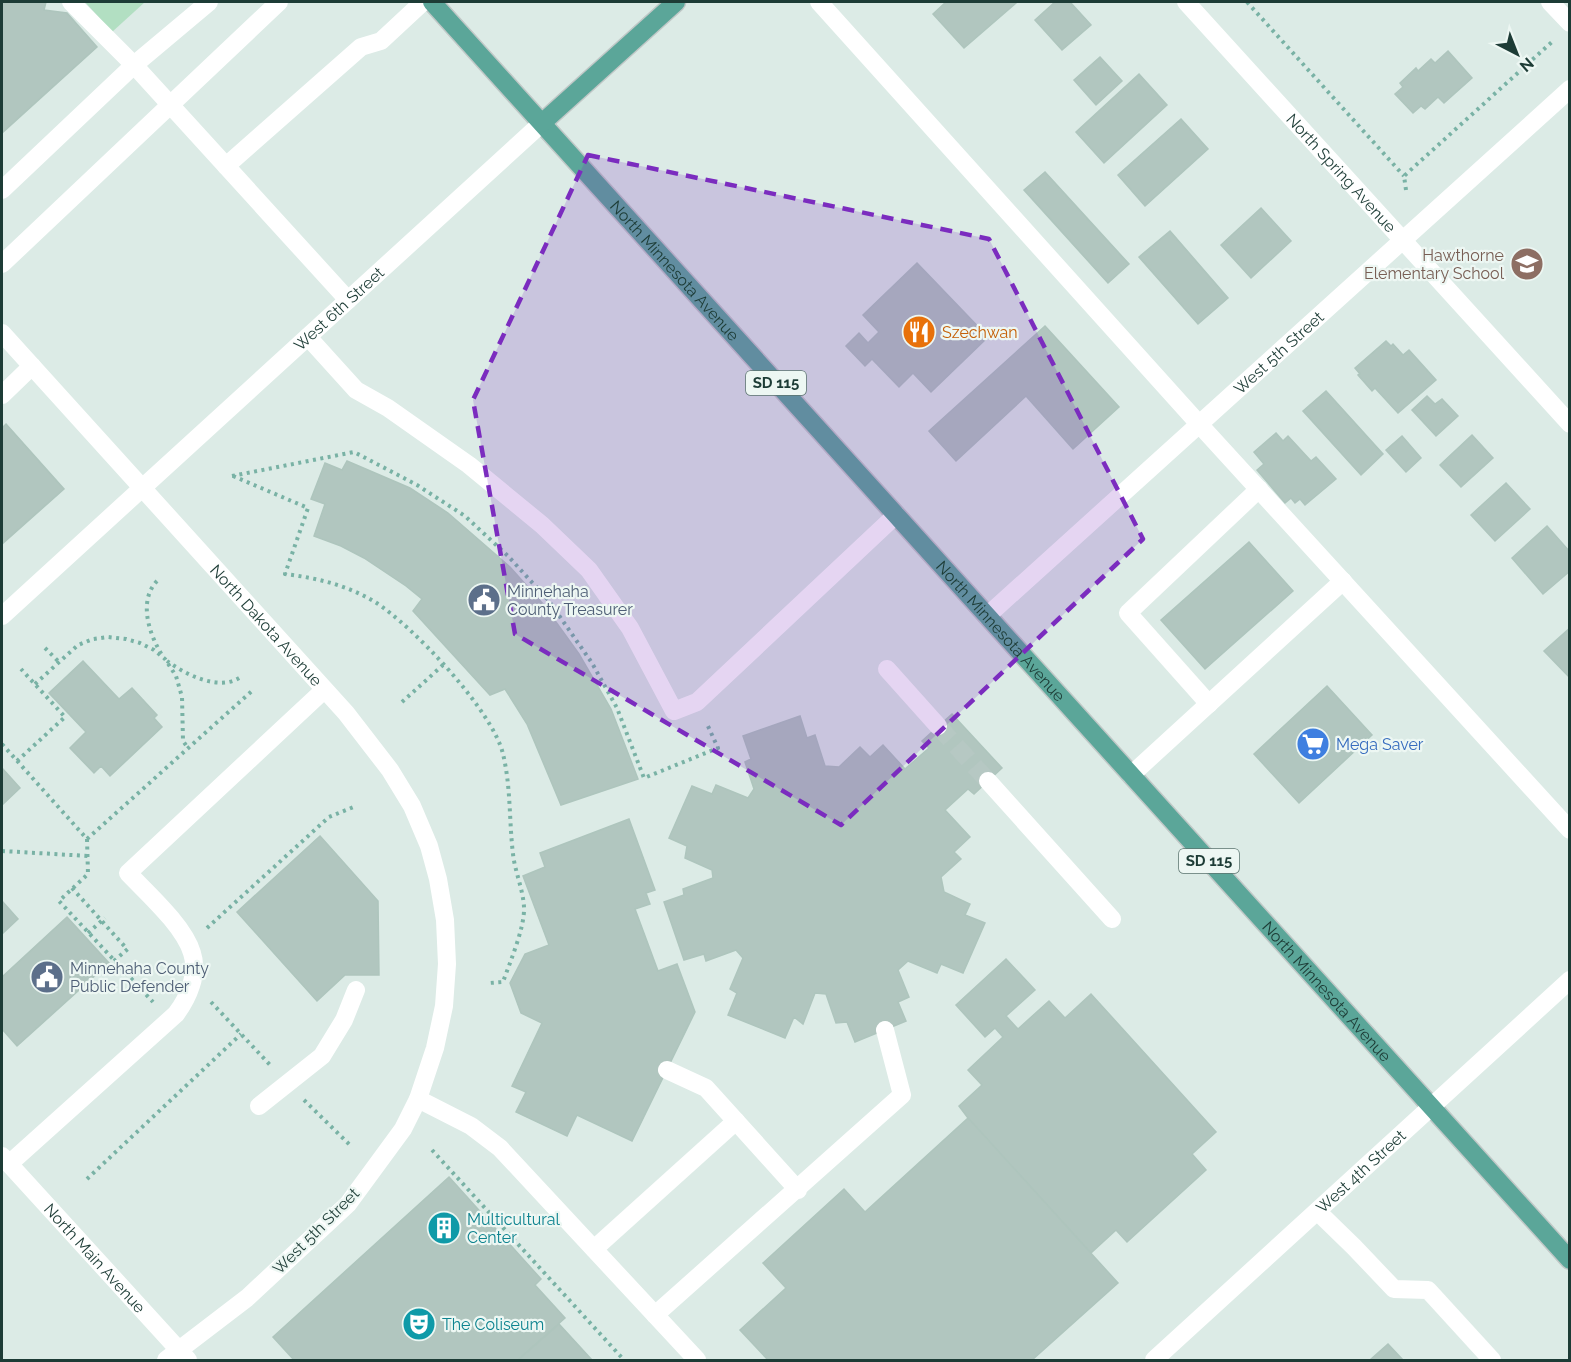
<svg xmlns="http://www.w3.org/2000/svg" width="1571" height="1362" font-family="Raleway,sans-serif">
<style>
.green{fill:#b2dfc2}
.building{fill:#b1c6bf;stroke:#aec5bd;stroke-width:1.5}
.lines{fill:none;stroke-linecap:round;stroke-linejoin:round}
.minor-tunnel{stroke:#b6c8c3;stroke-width:18;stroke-dasharray:18 9;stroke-linecap:butt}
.major-casing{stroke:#c0c8c7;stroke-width:21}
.path{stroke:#79b2a5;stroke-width:4;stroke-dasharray:3 4.5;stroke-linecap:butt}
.minor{stroke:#fff;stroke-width:18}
.major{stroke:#5ba699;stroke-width:18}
.marked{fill:#7b2cbf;fill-opacity:0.2;stroke:#7b2cbf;stroke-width:4.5;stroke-dasharray:12 8;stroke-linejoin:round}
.labels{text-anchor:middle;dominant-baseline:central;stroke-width:4.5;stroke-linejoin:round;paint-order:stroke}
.shield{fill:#edf7f3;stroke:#5b746f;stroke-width:1.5}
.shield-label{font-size:15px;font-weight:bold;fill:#1d3c36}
.street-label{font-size:16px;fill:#1d3c36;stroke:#edf7f3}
.education-label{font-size:16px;fill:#785e54;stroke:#edf7f3;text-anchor:end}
.food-label{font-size:16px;fill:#c56008;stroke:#edf7f3;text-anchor:start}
.service-label{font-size:16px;fill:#4e5e75;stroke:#edf7f3;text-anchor:start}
.shop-label{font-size:16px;fill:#366cbe;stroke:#edf7f3;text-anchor:start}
.culture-label{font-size:16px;fill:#0d838f;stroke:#edf7f3;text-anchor:start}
</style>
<rect width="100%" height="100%" fill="#dcebe6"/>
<!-- green -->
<path class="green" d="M 85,2 L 145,2 L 112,32 Z"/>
<!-- building -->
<g class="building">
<path d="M 2,2 L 46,2 L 44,10 L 67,13 L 97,47 L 2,133 Z"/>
<path d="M 946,2 L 1017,2 L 964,48 L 933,14 Z"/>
<path d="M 1055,2 L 1070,2 L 1091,25 L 1062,50 L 1035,20 Z"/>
<path d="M 1448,51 L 1472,78 L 1444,103 L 1438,97 L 1425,109 L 1421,106 L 1413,113 L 1395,94 L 1403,87 L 1400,83 L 1416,68 L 1418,71 L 1431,59 L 1435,63 Z"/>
<path d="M 1100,57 L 1122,81 L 1096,105 L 1074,80 Z"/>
<path d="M 1139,74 L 1167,105 L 1104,163 L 1076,132 Z"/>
<path d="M 1181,119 L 1208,149 L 1145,206 L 1118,175 Z"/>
<path d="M 1045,172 L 1129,264 L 1108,283 L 1024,190 Z"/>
<path d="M 1261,208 L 1291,241 L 1251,278 L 1221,245 Z"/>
<path d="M 1170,231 L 1228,298 L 1198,324 L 1139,257 Z"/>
<path d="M 917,263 L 988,337 L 931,392 L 913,373 L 899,387 L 872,359 L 865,366 L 846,346 L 859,333 L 868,343 L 879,332 L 863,315 Z"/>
<path d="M 1045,326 L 1119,407 L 1073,449 L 1026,396 L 956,461 L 929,431 Z"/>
<path d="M 1386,341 L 1391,346 L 1393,344 L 1403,355 L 1409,350 L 1436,380 L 1398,413 L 1375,388 L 1372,391 L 1358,375 L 1360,374 L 1355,368 Z"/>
<path d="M 1326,391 L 1383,454 L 1361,475 L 1303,411 Z"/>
<path d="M 1427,396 L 1435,404 L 1442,399 L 1458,416 L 1436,436 L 1412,410 Z"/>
<path d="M 6,424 L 64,489 L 2,544 L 2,428 Z"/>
<path d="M 1276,433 L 1283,441 L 1288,436 L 1311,461 L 1316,457 L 1336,479 L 1305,505 L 1300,499 L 1295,503 L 1291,498 L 1285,503 L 1257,470 L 1264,464 L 1254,452 Z"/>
<path d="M 1472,435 L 1493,458 L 1461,487 L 1440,465 Z"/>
<path d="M 1402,436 L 1421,458 L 1406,472 L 1386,450 Z"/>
<path d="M 347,461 L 410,488 L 448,513 L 510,567 L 543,604 L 579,654 L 611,709 L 638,779 L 561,805 L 527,724 L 505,689 L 490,695 L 413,611 L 422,599 L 406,586 L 364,558 L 341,546 L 314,536 L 325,504 L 311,499 L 325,463 L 342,470 Z"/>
<path d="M 1506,483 L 1530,509 L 1495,541 L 1471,515 Z"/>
<path d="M 1547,526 L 1570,552 L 1570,571 L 1543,594 L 1512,558 Z"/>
<path d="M 1249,542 L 1293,591 L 1205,669 L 1161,620 Z"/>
<path d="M 1570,628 L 1570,678 L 1544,651 Z"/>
<path d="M 83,661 L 119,699 L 132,688 L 157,715 L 154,718 L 162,727 L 110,776 L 101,766 L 94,773 L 70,748 L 86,732 L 49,693 Z"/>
<path d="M 1327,686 L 1372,735 L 1299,803 L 1254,754 Z"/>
<path d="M 952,714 L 1002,768 L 974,794 L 968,789 L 945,810 L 970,837 L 954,852 L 961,859 L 941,877 L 944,892 L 970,904 L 965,915 L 985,923 L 963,973 L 941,964 L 937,973 L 908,961 L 898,970 L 909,997 L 898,1002 L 906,1021 L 855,1042 L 847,1022 L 836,1023 L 826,994 L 815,993 L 803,1024 L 794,1017 L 785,1038 L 728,1015 L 737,993 L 730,989 L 743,958 L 736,950 L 706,961 L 704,954 L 684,960 L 664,902 L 684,895 L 683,889 L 713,878 L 712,870 L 685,858 L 687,846 L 669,838 L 692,786 L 712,794 L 716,785 L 748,798 L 754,789 L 745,762 L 751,759 L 743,736 L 800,716 L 807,738 L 815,735 L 825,766 L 839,767 L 860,747 L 870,757 L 883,745 L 905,769 L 929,748 L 922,741 Z"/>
<path d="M 2,768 L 20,788 L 2,805 Z"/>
<path d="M 629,819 L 655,890 L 646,893 L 650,904 L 635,909 L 658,971 L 677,964 L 695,1012 L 632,1141 L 577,1115 L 567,1136 L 516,1112 L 526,1092 L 512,1086 L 542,1023 L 521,1013 L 510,983 L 525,954 L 549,945 L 523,876 L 545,867 L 540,853 Z"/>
<path d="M 320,836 L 378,901 L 379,975 L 345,975 L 317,1001 L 237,912 Z"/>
<path d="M 2,901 L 18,919 L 2,934 Z"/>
<path d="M 67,917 L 109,963 L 17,1046 L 2,1029 L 2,977 Z"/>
<path d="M 1006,959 L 1035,990 L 1006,1016 L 1018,1029 L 1049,1001 L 1065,1018 L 1091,994 L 1216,1132 L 1192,1154 L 1206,1170 L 1127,1242 L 1116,1230 L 1091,1253 L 968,1118 L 959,1106 L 982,1085 L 968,1070 L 1003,1037 L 995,1028 L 985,1037 L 956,1005 Z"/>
<path d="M 968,1118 L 1118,1283 L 1032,1360 L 768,1360 L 740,1330 L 786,1288 L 763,1263 L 844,1189 L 865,1212 Z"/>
<path d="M 449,1177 L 541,1279 L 535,1285 L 565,1318 L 518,1360 L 294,1360 L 273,1337 Z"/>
<path d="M 559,1324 L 592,1360 L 518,1360 Z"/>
<path d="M 1388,1344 L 1403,1360 L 1370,1360 Z"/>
</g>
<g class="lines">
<!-- minor-tunnel -->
<path class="minor-tunnel" d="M 938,726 L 988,781"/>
<defs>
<g id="major">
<path id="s7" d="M 432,2 L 1570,1260"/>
<path d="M 542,123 L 676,2"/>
</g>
</defs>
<!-- major casing -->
<use href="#major" class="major-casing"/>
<!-- path -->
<g class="path">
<path d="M 1247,2 L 1404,176"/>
<path d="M 1406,190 L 1404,176 L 1553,41"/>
<path d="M 232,476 L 354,452 L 417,485 L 465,516 L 508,556 L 549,601 L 592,663 L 617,708 L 644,778 L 718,748 L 707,724"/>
<path d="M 233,476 L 308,508 L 285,574 C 317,578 347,585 375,602 C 413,626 493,711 503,754 C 511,787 509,821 513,854 C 515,872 523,889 524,907 C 525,927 510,962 503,982 L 489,983"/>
<path d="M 157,581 C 138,601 149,634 162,655"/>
<path d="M 45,648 L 59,662"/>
<path d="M 167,661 C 185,674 220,693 242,676"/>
<path d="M 35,684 L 78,645 L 93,639 L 108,637 L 126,639 L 140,643 L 154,650 L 165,659 L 176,676 L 182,697 L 183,741 L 188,748"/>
<path d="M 402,702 L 443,665"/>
<path d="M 2,744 L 87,839 L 88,874 L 59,901 L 153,1002"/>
<path d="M 17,761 L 65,717 L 21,669"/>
<path d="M 87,839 L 253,690"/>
<path d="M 2,851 L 88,856"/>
<path d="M 72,888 L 127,949"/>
<path d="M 207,928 L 329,817 L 356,806"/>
<path d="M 88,933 L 105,918"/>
<path d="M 114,961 L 130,947"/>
<path d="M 211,1002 L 271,1066"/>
<path d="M 304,1100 L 350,1145"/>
<path d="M 432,1150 L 624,1360"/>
<path d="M 87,1179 L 241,1034"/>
</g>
<!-- minor -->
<g class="minor">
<path d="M 71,2 L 134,65 L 348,300"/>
<path d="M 819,2 L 1199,424 L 1570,830"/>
<path id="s1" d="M 1186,2 L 1570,424"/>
<path d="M 1550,2 L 1570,23"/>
<path d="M 226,166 L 361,47 L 381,41 L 423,2"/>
<path d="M 2,190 L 134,65 L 209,2"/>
<path d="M 2,264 L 279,2"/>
<path id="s2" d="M 2,333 L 346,713 L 390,770 L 412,806 L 429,846 L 438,879 L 445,920 L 447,964 L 444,1006 L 435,1048 L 418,1099 L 403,1129 L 348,1204 L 247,1298 L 166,1360"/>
<path d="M 308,337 L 356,390 L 388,408 L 469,465 L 542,525 L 589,570 L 630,628 L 674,711 L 697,702 L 896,515"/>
<path d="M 2,395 L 32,366"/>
<path id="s3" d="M 2,616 L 542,123"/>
<path id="s4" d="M 987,616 L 1570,89"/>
<path d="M 887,669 L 938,726"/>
<path d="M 1209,704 L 1128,613 L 1259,489"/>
<path d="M 1131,775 L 1343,581"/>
<path d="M 988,781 L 1112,919"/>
<path d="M 667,1070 L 706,1088 L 798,1190"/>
<path d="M 418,1099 L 471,1126 L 500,1148 L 697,1360"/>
<path d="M 259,1106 L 322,1056 L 344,1020 L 356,990"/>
<path id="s5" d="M 2,1156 L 188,1360"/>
<path d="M 9,1164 L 176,1014 C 188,998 199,974 192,953 C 184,926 148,894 128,873 L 324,690"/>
<path d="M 1318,1212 L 1354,1247 L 1394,1289 L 1428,1290 L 1492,1360"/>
<path d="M 594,1249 L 736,1121"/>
<path d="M 655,1315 L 902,1095 L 885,1030"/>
<path id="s6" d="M 1154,1360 L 1570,980"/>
</g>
<!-- major -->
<use href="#major" class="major"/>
</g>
<!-- marked area -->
<path class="marked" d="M 588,155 L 989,239 L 1143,539 L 841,825 L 515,634 L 473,400 Z"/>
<!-- icons -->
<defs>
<symbol id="school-disc" viewBox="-11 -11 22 22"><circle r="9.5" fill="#8d6e63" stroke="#edf7f3"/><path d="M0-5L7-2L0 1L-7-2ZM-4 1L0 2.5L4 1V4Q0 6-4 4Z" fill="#fff"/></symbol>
<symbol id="restaurant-disc" viewBox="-11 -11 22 22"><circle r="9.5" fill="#e8710a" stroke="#edf7f3"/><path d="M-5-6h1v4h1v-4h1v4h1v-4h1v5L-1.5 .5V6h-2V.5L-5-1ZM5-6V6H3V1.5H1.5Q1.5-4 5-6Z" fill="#fff"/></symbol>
<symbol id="civic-disc" viewBox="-11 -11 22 22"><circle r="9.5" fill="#5c6f8a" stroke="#edf7f3"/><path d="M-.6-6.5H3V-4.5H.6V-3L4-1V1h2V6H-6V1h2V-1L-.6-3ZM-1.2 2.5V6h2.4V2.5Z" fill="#fff"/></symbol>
<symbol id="supermarket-disc" viewBox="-11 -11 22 22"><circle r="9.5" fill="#3f7fe0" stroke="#edf7f3"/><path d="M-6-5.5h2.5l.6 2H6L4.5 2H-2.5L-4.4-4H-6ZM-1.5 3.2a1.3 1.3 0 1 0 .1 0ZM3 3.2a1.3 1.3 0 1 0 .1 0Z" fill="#fff"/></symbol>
<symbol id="building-disc" viewBox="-11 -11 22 22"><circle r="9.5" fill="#0f9aa8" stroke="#edf7f3"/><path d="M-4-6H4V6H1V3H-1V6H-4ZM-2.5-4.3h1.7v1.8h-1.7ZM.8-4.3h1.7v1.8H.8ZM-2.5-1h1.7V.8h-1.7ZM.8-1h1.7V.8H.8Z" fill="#fff"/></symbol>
<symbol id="theatre-disc" viewBox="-11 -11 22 22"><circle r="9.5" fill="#0f9aa8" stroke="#edf7f3"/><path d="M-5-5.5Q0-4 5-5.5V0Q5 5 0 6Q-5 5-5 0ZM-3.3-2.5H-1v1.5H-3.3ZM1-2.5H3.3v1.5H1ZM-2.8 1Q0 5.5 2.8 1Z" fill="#fff"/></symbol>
</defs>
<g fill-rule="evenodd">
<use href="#school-disc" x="1508" y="245" width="38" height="38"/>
<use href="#restaurant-disc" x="900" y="313" width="38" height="38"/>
<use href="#civic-disc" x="465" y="581" width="38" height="38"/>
<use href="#supermarket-disc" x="1294" y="725" width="38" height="38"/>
<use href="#civic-disc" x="28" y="958" width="38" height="38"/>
<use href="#building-disc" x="425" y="1209" width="38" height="38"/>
<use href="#theatre-disc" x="400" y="1305" width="38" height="38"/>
</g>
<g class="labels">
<!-- shield labels -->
<g class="shield">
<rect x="746" y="371" width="60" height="24" rx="4.5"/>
<rect x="1179" y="849" width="60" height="24" rx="4.5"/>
</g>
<g class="shield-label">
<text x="776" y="383">SD 115</text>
<text x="1209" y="861">SD 115</text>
</g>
<!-- street labels -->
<g class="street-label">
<text stroke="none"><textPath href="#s1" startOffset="231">North Spring Avenue</textPath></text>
<text stroke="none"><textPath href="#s7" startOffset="362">North Minnesota Avenue</textPath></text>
<text stroke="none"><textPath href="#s3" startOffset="456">West 6th Street</textPath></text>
<text stroke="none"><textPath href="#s4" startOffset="393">West 5th Street</textPath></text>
<text stroke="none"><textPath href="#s2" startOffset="394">North Dakota Avenue</textPath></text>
<text stroke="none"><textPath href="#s7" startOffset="848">North Minnesota Avenue</textPath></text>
<text stroke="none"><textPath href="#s7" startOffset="1334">North Minnesota Avenue</textPath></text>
<text stroke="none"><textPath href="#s6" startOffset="280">West 4th Street</textPath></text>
<text transform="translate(316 1231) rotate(-45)">West 5th Street</text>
<text stroke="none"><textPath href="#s5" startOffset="138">North Main Avenue</textPath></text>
</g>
<!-- education labels -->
<g class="education-label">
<text x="1504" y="255">Hawthorne<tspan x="1504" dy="18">Elementary School</tspan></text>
</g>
<!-- food labels -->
<g class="food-label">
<text x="942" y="332">Szechwan</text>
</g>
<!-- service labels -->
<g class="service-label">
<text x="507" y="591">Minnehaha<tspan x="507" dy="18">County Treasurer</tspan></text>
<text x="70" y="968">Minnehaha County<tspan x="70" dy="18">Public Defender</tspan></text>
</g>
<!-- shop labels -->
<g class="shop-label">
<text x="1336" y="744">Mega Saver</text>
</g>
<!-- culture labels -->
<g class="culture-label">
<text x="467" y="1219">Multicultural<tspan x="467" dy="18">Center</tspan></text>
<text x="442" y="1324">The Coliseum</text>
</g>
</g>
<!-- border -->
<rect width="1571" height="1362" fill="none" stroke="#1d3c36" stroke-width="6"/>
<!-- north arrow -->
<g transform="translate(1517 54) rotate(138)" stroke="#edf7f3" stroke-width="4.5" paint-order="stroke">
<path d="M0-4.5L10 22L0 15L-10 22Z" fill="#1d3c36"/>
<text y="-9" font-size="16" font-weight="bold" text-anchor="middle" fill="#1d3c36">N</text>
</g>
</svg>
